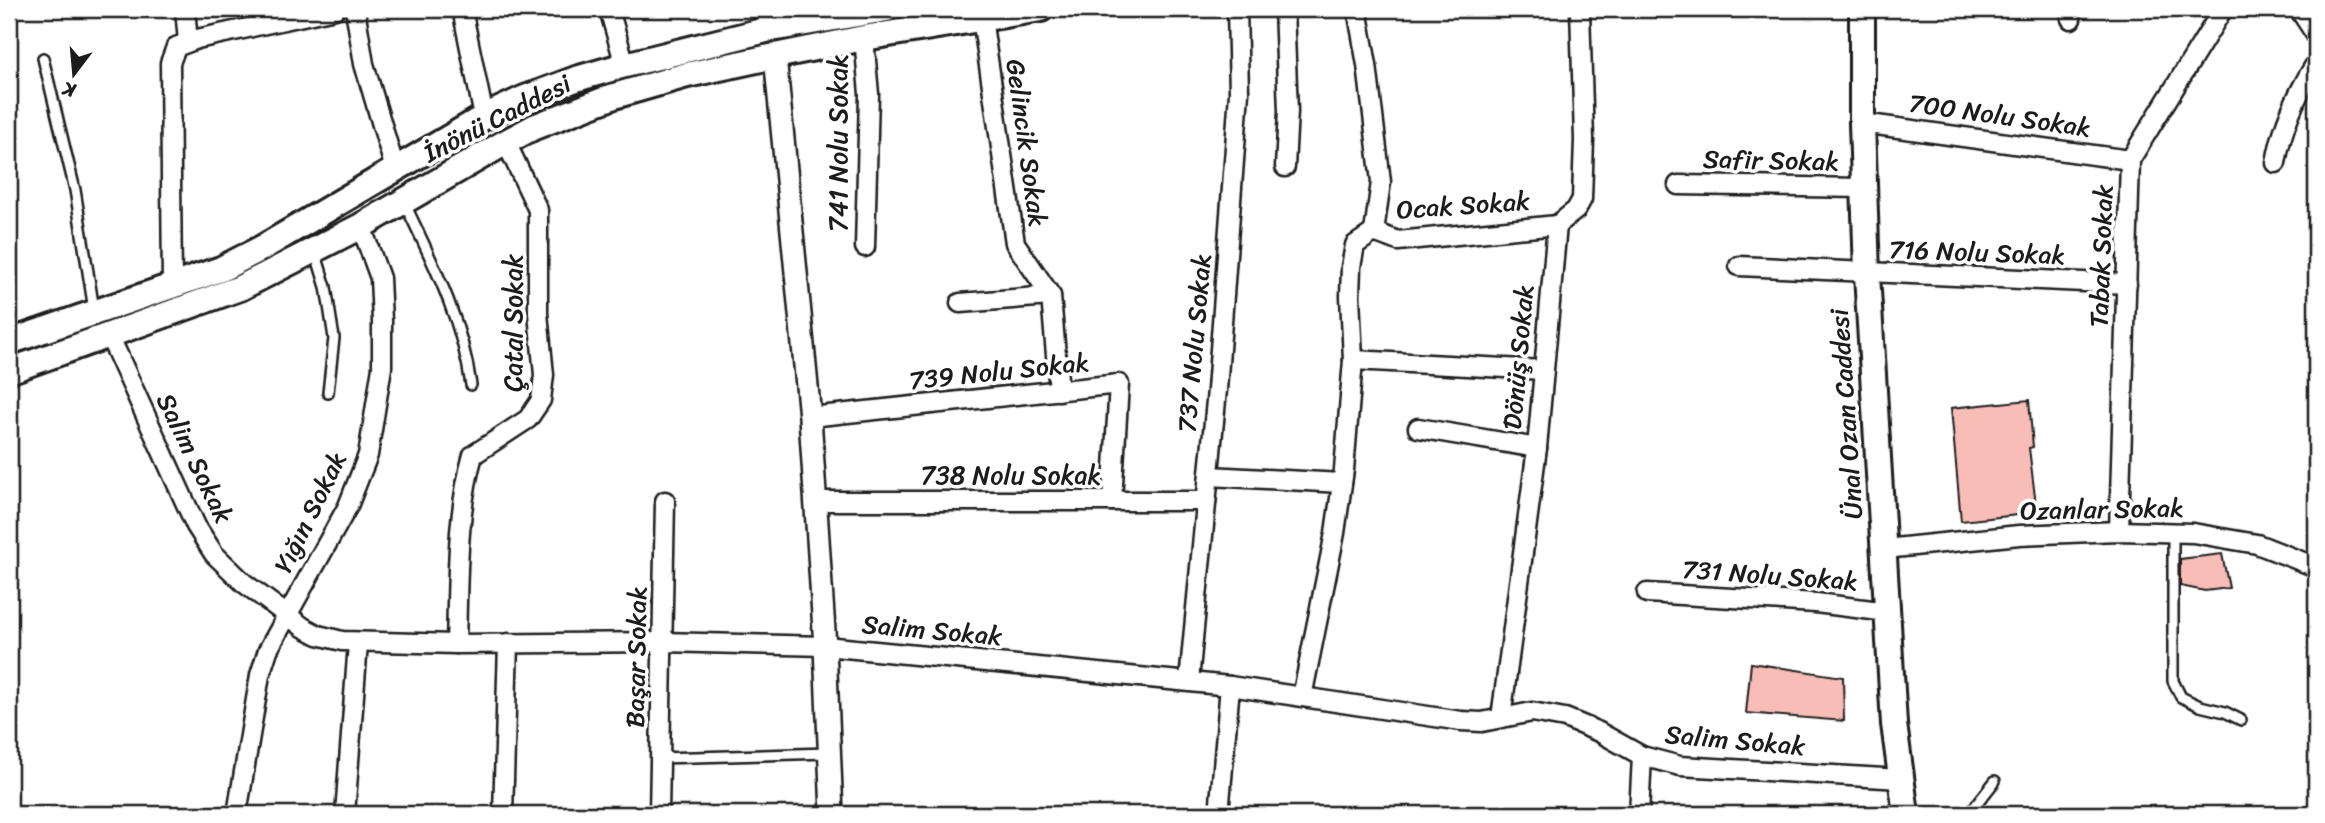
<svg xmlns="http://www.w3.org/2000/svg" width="2325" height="823" font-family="Sriracha,sans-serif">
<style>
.building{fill:#f9bdb8;stroke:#1c1c1c;stroke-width:2}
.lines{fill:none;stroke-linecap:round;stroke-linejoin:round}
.service-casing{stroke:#1c1c1c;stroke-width:14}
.minor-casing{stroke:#1c1c1c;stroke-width:23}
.tertiary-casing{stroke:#1c1c1c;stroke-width:26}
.secondary-casing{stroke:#1c1c1c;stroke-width:30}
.service{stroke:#fff;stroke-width:9}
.minor{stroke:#fff;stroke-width:18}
.tertiary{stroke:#fff;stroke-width:21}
.secondary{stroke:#fff;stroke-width:24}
.labels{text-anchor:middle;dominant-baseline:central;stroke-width:7;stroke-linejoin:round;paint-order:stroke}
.street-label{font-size:26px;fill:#1c1c1c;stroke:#fff}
</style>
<rect width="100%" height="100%" fill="#fff"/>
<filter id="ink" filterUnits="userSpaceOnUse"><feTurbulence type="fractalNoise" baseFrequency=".0143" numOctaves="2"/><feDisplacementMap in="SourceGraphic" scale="14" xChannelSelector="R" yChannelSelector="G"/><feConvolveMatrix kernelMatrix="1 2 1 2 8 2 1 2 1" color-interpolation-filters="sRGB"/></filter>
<g filter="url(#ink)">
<!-- building -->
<g class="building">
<path d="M 2029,400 L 2033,447 L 2029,448 L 2037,513 L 1961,521 L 1951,408 Z"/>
<path d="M 2222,554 L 2229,588 L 2205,591 L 2180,586 L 2180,559 Z"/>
<path d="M 1751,663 L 1843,677 L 1844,721 L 1746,713 Z"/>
</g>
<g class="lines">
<defs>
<g id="service">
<path d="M 43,58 L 75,190 L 94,310"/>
<path d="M 404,202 C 432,261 462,319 471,385"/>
<path d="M 315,251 L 326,287 L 334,338 L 328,393"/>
<path d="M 2173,533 L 2173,681 L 2181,697 L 2200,706 L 2225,712 L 2241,720"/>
<path d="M 660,758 L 828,753"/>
<path d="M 1969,814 L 1995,781"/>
</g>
<g id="minor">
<path d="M 185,9 L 188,42"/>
<path d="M 355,9 L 364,64 L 395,169"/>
<path d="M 462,9 L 484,117"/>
<path d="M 609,9 L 625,65"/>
<path d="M 765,9 L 766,30"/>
<path d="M 1284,9 L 1288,111 L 1285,167"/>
<path d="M 1357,9 L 1367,65 L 1381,182 L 1374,232"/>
<path d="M 2299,9 L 2316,35"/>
<path d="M 982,18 L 1015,243 L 1051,296 L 1059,391"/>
<path d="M 2071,19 L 2071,9"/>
<path d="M 864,38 L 869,94 L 865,247"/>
<path d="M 1862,123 L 2130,160"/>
<path d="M 2276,163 C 2282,126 2296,95 2316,63"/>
<path d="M 1678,185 L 1863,188"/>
<path d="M 1374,232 L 1398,241 L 1557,225"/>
<path d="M 1739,266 L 2127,284"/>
<path d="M 172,287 L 170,63 L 176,47 L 197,39 L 335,9"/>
<path d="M 960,303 L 1051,296"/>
<path d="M 109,335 L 196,526 L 214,554 L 244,583 L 303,627 L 318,635 L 342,641 L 456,644 L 662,642 L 825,646 L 1230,686 L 1461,721 L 1482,722 L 1532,712 L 1565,718 L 1599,732 L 1642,756 L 1680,766 L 1901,779"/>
<path d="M 1353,360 L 1543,370"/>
<path d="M 810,417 L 1119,384 L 1112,501"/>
<path d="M 1418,428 L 1537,448"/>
<path d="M 1209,476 L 1342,483"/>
<path d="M 815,501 L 1206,501"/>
<path d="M 2119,531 L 2130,160 L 2223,9"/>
<path d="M 1885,549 L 2019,535 L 2119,531 L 2193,533 L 2257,544 L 2316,567"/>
<path d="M 1647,593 L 1816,603 L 1888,612"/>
<path d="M 456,644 C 458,583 456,514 473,455 L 528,419 L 541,400 L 544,375 L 538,313 L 538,210 L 506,142"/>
<path d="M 1189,681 L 1217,390 L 1239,93 L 1237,9"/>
<path d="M 1302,697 L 1335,533 L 1344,470 L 1353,360 L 1350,296 L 1351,267 L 1355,245 L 1374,232"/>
<path d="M 1501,718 L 1537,448 L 1557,225 L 1576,210 L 1582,199 L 1584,140 L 1580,9"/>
<path d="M 237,814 L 260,675 L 268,650 L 348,506 L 368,455 L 382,367 L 382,321 L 380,278 L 361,226"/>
<path d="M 345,814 L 358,643"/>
<path d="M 503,814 L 508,643"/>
<path d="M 659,814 L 665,501"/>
<path d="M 1219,814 L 1230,686"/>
<path d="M 1639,814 L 1642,756"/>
</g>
<path id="tertiary" d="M 775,56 L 810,417 L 825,646 L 832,814"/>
<g id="secondary">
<path d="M 1862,9 L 1862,123 L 1867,274 L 1894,724 L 1906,814"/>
<path d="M 9,342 L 221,269 L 262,248 L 484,117 L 525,98 L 576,79 L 625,65 L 766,30 L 886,9"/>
<path d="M 9,371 L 240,288 L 361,226 L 506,142 L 534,127 L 614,96 L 687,75 L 775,56 L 864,38 L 1041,9"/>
</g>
</defs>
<!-- service casing -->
<use href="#service" class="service-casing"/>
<!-- minor casing -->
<use href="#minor" class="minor-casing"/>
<!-- tertiary casing -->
<use href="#tertiary" class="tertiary-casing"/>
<!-- secondary casing -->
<use href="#secondary" class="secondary-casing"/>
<!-- service -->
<use href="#service" class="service"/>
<!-- minor -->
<use href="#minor" class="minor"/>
<!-- tertiary -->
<use href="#tertiary" class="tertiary"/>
<!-- secondary -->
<use href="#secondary" class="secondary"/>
</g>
</g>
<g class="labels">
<!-- street labels -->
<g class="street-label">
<text transform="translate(2000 115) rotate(8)">700 Nolu Sokak</text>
<text transform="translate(497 118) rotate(-27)">İnönü Caddesi</text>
<text transform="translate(838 143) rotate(-90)">741 Nolu Sokak</text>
<text transform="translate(1027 143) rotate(82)">Gelincik Sokak</text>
<text transform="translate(1771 160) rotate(1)">Safir Sokak</text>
<text transform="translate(1463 205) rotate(-4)">Ocak Sokak</text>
<text transform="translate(1977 252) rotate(2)">716 Nolu Sokak</text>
<text transform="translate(2101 256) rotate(-88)">Tabak Sokak</text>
<text transform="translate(513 323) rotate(-90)">Çatal Sokak</text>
<text transform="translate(1194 343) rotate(-85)">737 Nolu Sokak</text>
<text transform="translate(1518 357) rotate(-85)">Dönüş Sokak</text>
<text transform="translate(999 371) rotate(-6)">739 Nolu Sokak</text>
<text transform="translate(1846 414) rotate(-94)">Ünal Ozan Caddesi</text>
<text transform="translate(195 458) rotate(64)">Salim Sokak</text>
<text x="1011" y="475">738 Nolu Sokak</text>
<text transform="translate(2102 509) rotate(-1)">Ozanlar Sokak</text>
<text transform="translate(310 512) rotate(-64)">Yığın Sokak</text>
<text transform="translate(1770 575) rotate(4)">731 Nolu Sokak</text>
<text transform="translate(932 630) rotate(5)">Salim Sokak</text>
<text transform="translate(636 657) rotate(-89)">Başar Sokak</text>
<text transform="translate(1735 740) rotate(5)">Salim Sokak</text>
</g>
</g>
<!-- margin -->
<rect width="2325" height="823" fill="none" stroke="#fff" stroke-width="35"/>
<rect x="18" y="18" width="2290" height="788" fill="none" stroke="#1c1c1c" stroke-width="2.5" filter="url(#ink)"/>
<!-- north arrow -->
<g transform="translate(74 74) rotate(196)" stroke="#ffffff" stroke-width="5" paint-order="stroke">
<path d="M0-5L12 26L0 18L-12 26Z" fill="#1c1c1c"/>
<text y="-10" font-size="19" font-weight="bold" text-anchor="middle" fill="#1c1c1c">K</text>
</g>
</svg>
